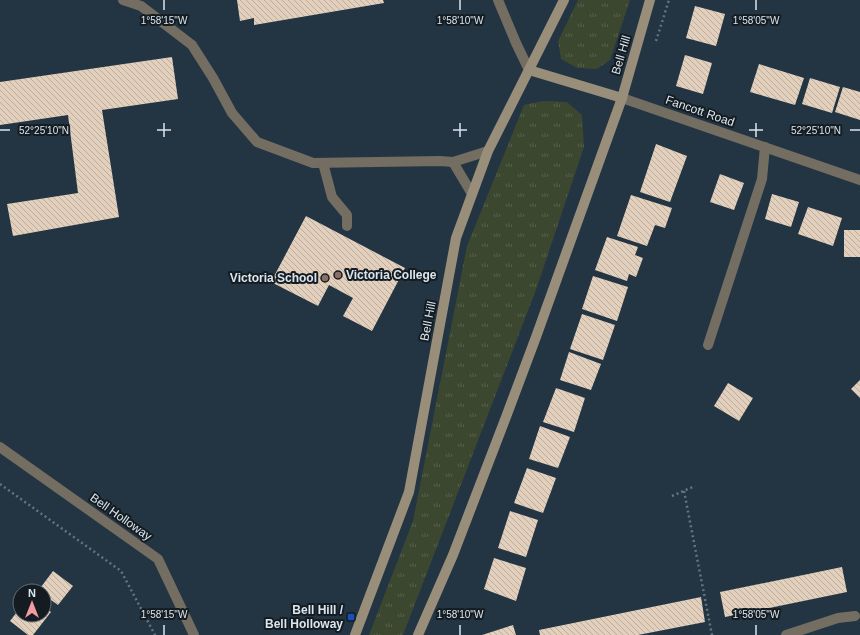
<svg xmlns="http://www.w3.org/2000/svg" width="860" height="635" font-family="Arial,sans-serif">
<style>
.grass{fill:url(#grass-tufts)}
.building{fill:url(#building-back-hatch)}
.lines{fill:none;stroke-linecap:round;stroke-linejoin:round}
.path{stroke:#647480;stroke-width:2.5;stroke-dasharray:2 3;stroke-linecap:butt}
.lane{stroke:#746d61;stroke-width:10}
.street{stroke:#746d61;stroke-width:10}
.secondary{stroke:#998e7a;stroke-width:10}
.ticks{fill:none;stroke:#dae5ee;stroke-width:1.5}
.education-dot{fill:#8d6e63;stroke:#141c22;stroke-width:1.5}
.transit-dot{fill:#1a4fb4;stroke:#141c22;stroke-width:1.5}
.labels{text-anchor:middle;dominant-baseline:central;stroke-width:4;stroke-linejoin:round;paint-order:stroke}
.street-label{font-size:12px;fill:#dae5ee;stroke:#141c22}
.poi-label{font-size:12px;font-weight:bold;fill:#dae5ee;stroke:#141c22;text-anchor:end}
.ticks-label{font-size:10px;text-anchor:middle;fill:#dae5ee;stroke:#141c22;stroke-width:4;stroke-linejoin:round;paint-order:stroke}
</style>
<defs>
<pattern id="grass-tufts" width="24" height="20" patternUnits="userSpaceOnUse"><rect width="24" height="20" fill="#3b472f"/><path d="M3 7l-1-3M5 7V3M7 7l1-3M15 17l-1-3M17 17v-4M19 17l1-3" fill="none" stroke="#57614d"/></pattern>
<pattern id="building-back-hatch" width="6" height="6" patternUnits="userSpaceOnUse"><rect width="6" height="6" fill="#e2d0bc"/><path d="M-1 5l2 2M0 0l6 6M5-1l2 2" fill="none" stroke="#baad9f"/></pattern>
</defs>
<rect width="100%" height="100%" fill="#233543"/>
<!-- grass -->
<g class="grass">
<path d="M 578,0 L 630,0 L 610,60 L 597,69 L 577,68 L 561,59 L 558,41 Z"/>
<path d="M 543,101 L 567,102 L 582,115 L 584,147 L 536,290 L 403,635 L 369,635 L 413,521 L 467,246 L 524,105 Z"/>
</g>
<!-- building -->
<g class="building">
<path d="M 237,0 L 383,0 L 384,3 L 254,25 L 254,18 L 240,21 Z"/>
<path d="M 695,6 L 725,14 L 716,46 L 686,38 Z"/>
<path d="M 685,55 L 712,63 L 703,94 L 676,86 Z"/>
<path d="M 172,57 L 178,99 L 102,110 L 119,217 L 13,236 L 7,204 L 78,193 L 68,115 L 0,125 L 0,82 Z"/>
<path d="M 759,64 L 804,78 L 795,105 L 750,92 Z"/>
<path d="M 810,78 L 840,87 L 832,113 L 802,104 Z"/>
<path d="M 843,87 L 860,92 L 860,120 L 835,112 Z"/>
<path d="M 656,144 L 687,156 L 670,202 L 640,192 Z"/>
<path d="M 720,174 L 744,183 L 734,210 L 710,202 Z"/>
<path d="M 772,194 L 799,202 L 791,227 L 765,219 Z"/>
<path d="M 631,195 L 672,208 L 665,228 L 655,225 L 647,246 L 617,236 Z"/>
<path d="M 808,207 L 842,218 L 833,246 L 798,234 Z"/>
<path d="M 306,216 L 405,268 L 372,331 L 343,316 L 353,298 L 329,285 L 318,306 L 271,282 Z"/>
<rect x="844" y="230" width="16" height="27"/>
<path d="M 607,237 L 638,247 L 635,255 L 643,258 L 636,277 L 629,274 L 627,281 L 595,270 Z"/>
<path d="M 593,276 L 628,287 L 617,321 L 582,309 Z"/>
<path d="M 582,314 L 615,325 L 603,360 L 570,349 Z"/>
<path d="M 569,352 L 601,364 L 591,390 L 560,380 Z"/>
<path d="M 860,380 L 860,398 L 851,389 Z"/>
<path d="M 728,383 L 753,398 L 739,421 L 714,406 Z"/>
<path d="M 556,388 L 585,398 L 574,432 L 543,422 Z"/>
<path d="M 540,426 L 570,437 L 558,468 L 529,459 Z"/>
<path d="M 527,468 L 556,478 L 543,513 L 514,503 Z"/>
<path d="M 510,511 L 538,520 L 526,557 L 498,548 Z"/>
<path d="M 494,558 L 526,568 L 516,601 L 484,589 Z"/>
<path d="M 842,567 L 847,592 L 725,617 L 720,592 Z"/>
<path d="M 53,571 L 73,586 L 58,605 L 44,595 L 44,591 L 38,591 Z"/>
<path d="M 701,597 L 705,622 L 638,635 L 540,635 L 539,630 Z"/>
<path d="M 44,606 L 51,612 L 33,635 L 28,635 L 10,621 L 20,608 L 20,615 L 44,615 Z"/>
<path d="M 513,625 L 516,635 L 482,635 Z"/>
</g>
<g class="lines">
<!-- path -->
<g class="path">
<path d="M 656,41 L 669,0"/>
<path d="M 0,484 L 121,571 L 155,635"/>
<path d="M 684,491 L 712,635"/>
<path d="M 672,496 L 695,486"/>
</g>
<!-- lane -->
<g class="lane">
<path d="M 123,0 L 141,6 L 192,45 L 213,78 L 232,113 L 257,142 L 313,163 L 440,161 L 453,162 L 488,151"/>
<path d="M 498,0 L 516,43 L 529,70"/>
<path d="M 453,162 L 472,194"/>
<path d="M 323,163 L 332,197 L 347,215 L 347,226"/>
<path d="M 708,345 L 762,179 L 765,147"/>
</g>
<!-- street -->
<g class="street">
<path d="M 622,98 L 860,180"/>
<path d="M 0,447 L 158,559 L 194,635"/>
<path d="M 786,635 L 838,618 L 855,616"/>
</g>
<!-- secondary -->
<g class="secondary">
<path d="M 529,70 L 622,98"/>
<path d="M 355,635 L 409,492 L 456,238 L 488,151 L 564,0"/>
<path d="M 418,635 L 453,555 L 506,417 L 536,337 L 622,98 L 650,0"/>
</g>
</g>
<!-- ticks -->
<path class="ticks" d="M 164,0 L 164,10M 460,0 L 460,10M 756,0 L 756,10M 164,123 L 164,137M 460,123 L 460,137M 756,123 L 756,137M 0,130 L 10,130M 157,130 L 171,130M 453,130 L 467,130M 749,130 L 763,130M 850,130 L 860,130M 164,625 L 164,635M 460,625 L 460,635M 756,625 L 756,635"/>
<!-- markers -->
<g class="education-dot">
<circle cx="338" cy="275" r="4"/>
<circle cx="325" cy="278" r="4"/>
</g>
<rect class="transit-dot" x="347" y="613" width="8" height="8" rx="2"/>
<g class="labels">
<!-- street labels -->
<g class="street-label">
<text transform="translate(621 55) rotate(-74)">Bell Hill</text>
<text transform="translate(700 111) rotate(19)">Fancott Road</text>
<text transform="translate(428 321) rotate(-79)">Bell Hill</text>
<text transform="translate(121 517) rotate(35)">Bell Holloway</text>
</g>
<!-- poi labels -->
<g class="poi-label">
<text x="346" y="275" text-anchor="start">Victoria College</text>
<text x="317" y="278">Victoria School</text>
<text x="343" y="610">Bell Hill /<tspan x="343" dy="14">Bell Holloway</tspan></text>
</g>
</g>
<g class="ticks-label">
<text x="164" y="24">1°58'15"W</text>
<text x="460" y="24">1°58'10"W</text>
<text x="756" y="24">1°58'05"W</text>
<text x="44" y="134">52°25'10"N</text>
<text x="816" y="134">52°25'10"N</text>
<text x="164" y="618">1°58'15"W</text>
<text x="460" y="618">1°58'10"W</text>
<text x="756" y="618">1°58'05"W</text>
</g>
<!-- north arrow -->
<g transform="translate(32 603)"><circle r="19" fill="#141c22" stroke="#636c74"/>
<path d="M0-3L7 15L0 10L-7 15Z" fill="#f49aa1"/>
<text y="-6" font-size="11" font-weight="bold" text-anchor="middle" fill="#dae5ee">N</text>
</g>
</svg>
